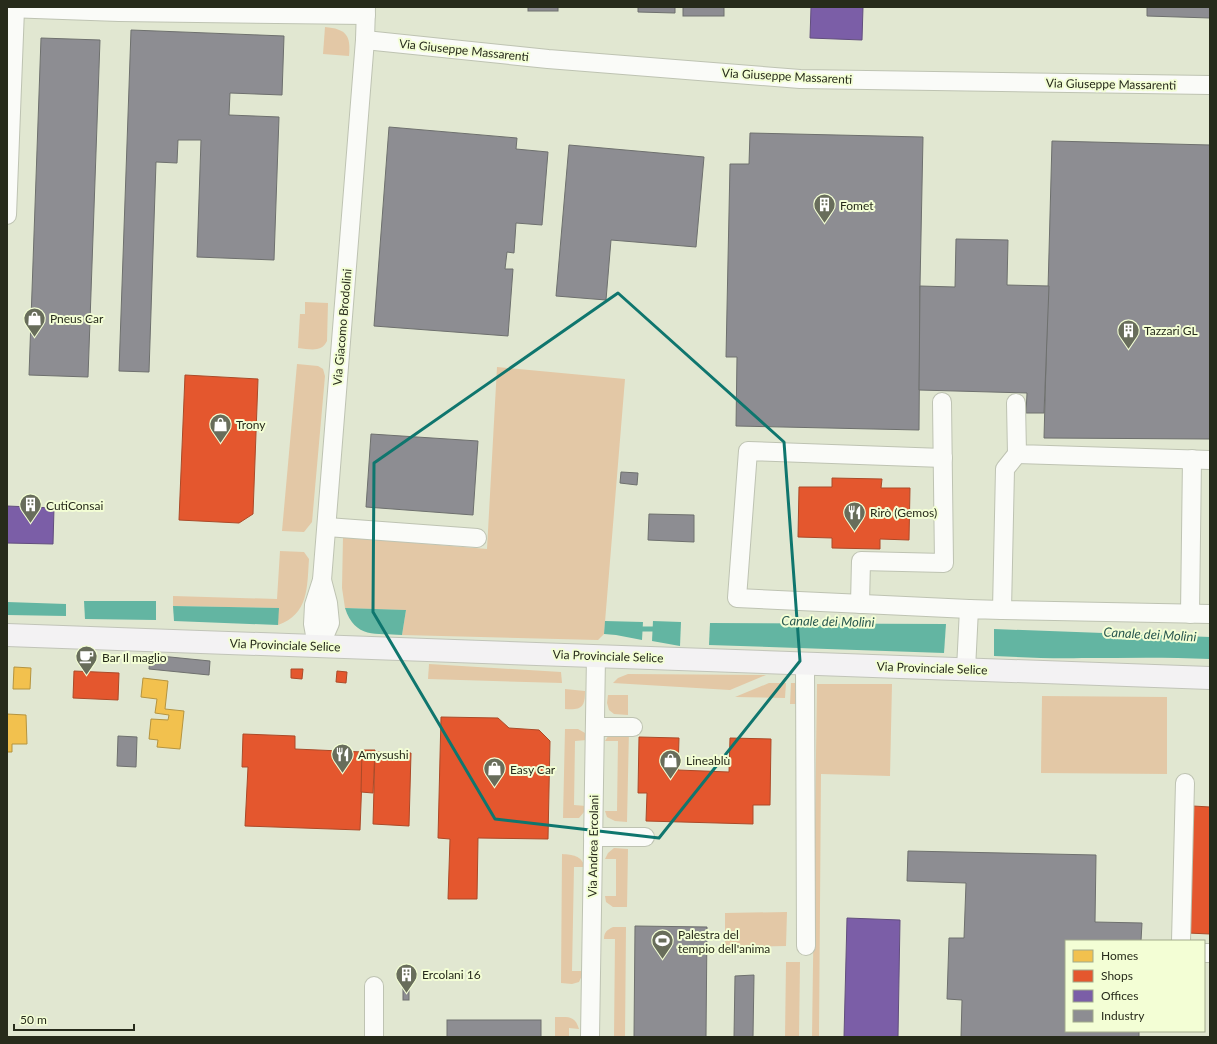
<svg xmlns="http://www.w3.org/2000/svg" width="1217" height="1044" font-family="Lato,sans-serif">
<style>
.green{fill:#e3c8a6}
.water{fill:#63b5a2}
.homes{fill:#f2c14e;stroke:#b5943f}
.shops{fill:#e4572e;stroke:#ab4a28}
.offices{fill:#7b5ea7;stroke:#624f7d}
.industry{fill:#8d8d92;stroke:#6e706e}
.lines{fill:none;stroke-linecap:round;stroke-linejoin:round}
.stream{stroke:#63b5a2;stroke-width:5}
.minor-casing{stroke:#bec3b2;stroke-width:20}
.major-casing{stroke:#c1c4b8;stroke-width:24}
.minor{stroke:#fafbf8;stroke-width:18}
.major{stroke:#f3f2f3;stroke-width:22}
.marked{fill:none;stroke:#0f766e;stroke-width:3;stroke-linejoin:round}
.labels{text-anchor:middle;dominant-baseline:central;stroke-width:4;stroke-linejoin:round;paint-order:stroke}
.street-label{font-size:12px;fill:#272b1b;stroke:#f3fed5}
.poi-label{font-size:12px;fill:#272b1b;stroke:#f3fed5;text-anchor:start}
.water-label{font-size:13px;font-style:italic;fill:#2b5950;stroke:#f3fed5}
</style>
<rect width="100%" height="100%" fill="#e1e7d1"/>
<!-- green -->
<g class="green">
<path d="M 325,27 C 346,29 351,35 349,56 L 323,54 Z"/>
<path d="M 305,302 L 328,303 L 327,341 C 321,353 310,349 298,348 L 300,314 L 305,314 Z"/>
<path d="M 297,364 L 318,366 L 323,369 L 325,376 L 312,522 L 304,532 L 282,531 Z"/>
<path d="M 497,367 L 625,379 L 604,634 L 598,640 L 402,635 L 406,610 L 345,608 L 342,588 L 343,537 L 487,549 Z"/>
<path d="M 280,551 L 304,552 L 309,559 C 307,587 309,614 278,625 L 278,608 L 173,606 L 173,596 L 277,599 Z"/>
<path d="M 429,664 L 561,672 L 562,683 L 428,679 Z"/>
<path d="M 628,674 L 766,675 L 730,690 L 613,683 L 618,678 Z"/>
<path d="M 769,683 L 786,683 L 785,698 L 735,697 Z"/>
<path d="M 791,683 L 799,683 L 799,704 L 790,704 Z"/>
<path d="M 817,684 L 892,684 L 890,776 L 821,774 L 819,1037 L 812,1037 Z"/>
<path d="M 565,689 L 585,691 C 585,708 581,710 565,709 Z"/>
<path d="M 608,695 L 628,695 L 628,715 L 614,714 L 609,710 L 607,703 Z"/>
<path d="M 1042,696 L 1167,697 L 1167,774 L 1041,773 Z"/>
<path d="M 565,729 L 578,729 L 585,733 L 587,740 L 575,741 L 574,805 L 586,806 L 584,812 L 579,818 L 563,818 Z"/>
<path d="M 629,730 L 627,822 L 615,821 L 607,817 L 605,811 L 617,811 L 618,741 L 605,741 L 610,733 Z"/>
<path d="M 614,848 L 628,849 L 627,907 L 613,907 L 606,902 L 605,896 L 616,896 L 616,859 L 605,859 L 608,853 Z"/>
<path d="M 562,854 C 573,855 581,855 585,867 L 574,867 L 572,971 L 584,971 L 579,982 L 572,984 L 561,983 Z"/>
<path d="M 787,912 L 786,946 L 725,947 L 725,913 Z"/>
<path d="M 613,927 L 626,927 L 625,1037 L 614,1037 L 615,939 L 604,939 C 604,932 607,930 613,927 Z"/>
<path d="M 786,962 L 800,962 L 799,1037 L 785,1037 Z"/>
<path d="M 555,1017 C 568,1017 575,1015 579,1029 L 569,1028 L 569,1037 L 555,1037 Z"/>
</g>
<!-- water -->
<g class="water">
<path d="M 84,601 L 156,601 L 156,620 L 85,619 Z"/>
<path d="M 7,602 L 66,604 L 66,616 L 7,615 Z"/>
<path d="M 173,606 L 279,608 L 278,625 L 174,621 Z"/>
<path d="M 345,608 L 406,610 L 402,635 C 376,633 355,639 345,608 Z"/>
<path d="M 605,621 L 643,622 L 642,640 L 616,635 L 604,634 Z"/>
<path d="M 653,621 L 681,622 L 680,646 L 652,641 Z"/>
<path d="M 710,623 L 946,624 L 944,653 L 709,645 Z"/>
<path d="M 994,629 L 1210,637 L 1210,659 C 1167,657 1125,658 1082,658 C 1053,659 1023,657 994,656 Z"/>
</g>
<!-- homes -->
<g class="homes">
<path d="M 14,667 L 31,668 L 30,689 L 13,689 Z"/>
<path d="M 143,678 L 168,681 L 165,709 L 184,711 L 180,749 L 157,747 L 158,740 L 149,739 L 151,719 L 168,720 L 169,715 L 155,713 L 157,699 L 141,697 Z"/>
<path d="M 7,714 L 26,715 L 27,744 L 12,744 L 12,752 L 7,752 Z"/>
</g>
<!-- shops -->
<g class="shops">
<path d="M 185,375 L 258,379 L 253,514 L 239,523 L 179,520 Z"/>
<path d="M 832,478 L 882,479 L 881,488 L 910,488 L 909,540 L 880,539 L 880,549 L 832,548 L 832,538 L 798,537 L 799,487 L 832,487 Z"/>
<path d="M 291,669 L 303,669 L 302,679 L 291,678 Z"/>
<path d="M 74,671 L 119,673 L 118,700 L 73,698 Z"/>
<path d="M 337,671 L 347,672 L 346,683 L 336,682 Z"/>
<path d="M 441,717 L 498,718 L 509,728 L 539,730 L 550,741 L 548,839 L 478,838 L 477,899 L 448,899 L 450,839 L 438,838 Z"/>
<path d="M 243,734 L 295,736 L 295,749 L 363,752 L 360,830 L 245,826 L 248,767 L 242,767 Z"/>
<path d="M 639,737 L 679,738 L 678,770 L 729,772 L 730,738 L 771,739 L 770,805 L 753,805 L 753,824 L 646,821 L 647,793 L 638,793 Z"/>
<path d="M 362,750 L 375,750 L 373,793 L 361,792 Z"/>
<path d="M 375,752 L 411,753 L 409,826 L 373,824 Z"/>
<path d="M 1193,806 L 1210,807 L 1210,934 L 1188,933 Z"/>
</g>
<!-- offices -->
<g class="offices">
<path d="M 811,7 L 863,7 L 862,40 L 810,38 Z"/>
<path d="M 7,506 L 54,508 L 53,544 L 7,543 Z"/>
<path d="M 847,918 L 900,920 L 898,1037 L 844,1037 Z"/>
</g>
<!-- industry -->
<g class="industry">
<rect x="528" y="7" width="30" height="4"/>
<path d="M 638,7 L 675,7 L 675,13 L 638,12 Z"/>
<rect x="683" y="7" width="41" height="9"/>
<path d="M 1147,7 L 1210,7 L 1210,18 L 1147,16 Z"/>
<path d="M 131,30 L 284,36 L 282,95 L 230,93 L 229,115 L 279,117 L 274,260 L 197,257 L 201,140 L 178,140 L 177,163 L 156,162 L 149,372 L 119,371 Z"/>
<path d="M 41,38 L 100,40 L 88,377 L 29,375 Z"/>
<path d="M 389,127 L 517,138 L 516,149 L 548,152 L 542,225 L 516,223 L 514,253 L 507,252 L 505,269 L 513,269 L 508,336 L 374,326 Z"/>
<path d="M 750,133 L 923,137 L 920,286 L 919,430 L 736,426 L 737,357 L 726,357 L 730,164 L 749,164 Z"/>
<path d="M 1052,141 L 1210,145 L 1210,439 L 1044,438 Z"/>
<path d="M 569,145 L 704,157 L 696,247 L 611,240 L 606,300 L 556,296 Z"/>
<path d="M 956,239 L 1008,240 L 1007,285 L 1049,286 L 1044,413 L 1026,413 L 1027,393 L 919,390 L 920,286 L 955,287 Z"/>
<path d="M 371,434 L 478,441 L 473,515 L 366,507 Z"/>
<path d="M 621,472 L 638,473 L 637,485 L 620,483 Z"/>
<path d="M 649,514 L 694,515 L 694,542 L 648,540 Z"/>
<path d="M 150,655 L 210,661 L 209,675 L 149,669 Z"/>
<path d="M 118,736 L 137,737 L 136,767 L 117,766 Z"/>
<path d="M 908,851 L 1096,855 L 1095,922 L 1142,923 L 1141,941 L 1066,941 L 1066,1031 L 1139,1031 L 1139,1037 L 961,1037 L 962,1000 L 947,999 L 949,938 L 964,938 L 966,883 L 907,881 Z"/>
<path d="M 635,926 L 707,927 L 706,1037 L 634,1037 Z"/>
<path d="M 754,975 L 753,1037 L 734,1037 L 735,976 Z"/>
<rect x="403" y="988" width="6" height="12"/>
<rect x="447" y="1020" width="94" height="17"/>
</g>
<g class="lines">
<!-- stream -->
<path class="stream" d="M 636,629 L 658,629"/>
<defs>
<g id="minor">
<path d="M 7,8 L 119,12 L 366,15"/>
<path d="M 365,40 L 548,59 L 800,79 L 1210,85"/>
<path d="M 7,215 L 15,9"/>
<path d="M 1016,403 L 1017,454 L 1210,460"/>
<path d="M 1017,454 L 1005,469 L 1002,610 L 1210,614"/>
<path d="M 943,458 L 748,451 L 737,598 L 969,609"/>
<path d="M 327,527 L 477,538"/>
<path d="M 860,604 L 861,561 L 944,563 L 942,402"/>
<path d="M 1190,614 L 1192,459"/>
<path d="M 317,646 L 313,624 L 314,605 L 322,580 L 365,40 L 366,7"/>
<path d="M 320,646 L 330,623 L 328,603 L 322,580"/>
<path d="M 805,664 L 806,946"/>
<path d="M 966,669 L 969,609 L 1002,610"/>
<path d="M 595,727 L 633,727"/>
<path d="M 593,837 L 645,837"/>
<path d="M 1181,941 L 1185,783"/>
<path d="M 1204,953 L 1210,953"/>
<path d="M 374,986 L 374,1037"/>
<path d="M 590,1037 L 596,656"/>
</g>
<path id="major" d="M 7,635 L 1210,678"/>
</defs>
<!-- minor casing -->
<use href="#minor" class="minor-casing"/>
<!-- major casing -->
<use href="#major" class="major-casing"/>
<!-- minor -->
<use href="#minor" class="minor"/>
<!-- major -->
<use href="#major" class="major"/>
</g>
<!-- marked area -->
<path class="marked" d="M 618,293 L 784,442 L 800,661 L 659,838 L 495,819 L 373,612 L 374,463 Z"/>
<!-- icons -->
<defs>
<symbol id="building-pin" viewBox="-11 -11 22 30"><path d="M0 17L-7.5 6A9.5 9.5 0 1 1 7.5 6Z" fill="#686d5b" stroke="#f3fed5"/><path d="M-4-6H4V6H1V3H-1V6H-4ZM-2.5-4.3h1.7v1.8h-1.7ZM.8-4.3h1.7v1.8H.8ZM-2.5-1h1.7V.8h-1.7ZM.8-1h1.7V.8H.8Z" fill="#fff"/></symbol>
<symbol id="shop-pin" viewBox="-11 -11 22 30"><path d="M0 17L-7.5 6A9.5 9.5 0 1 1 7.5 6Z" fill="#686d5b" stroke="#f3fed5"/><path d="M-5-2.5h2.3a2.7 3.5 0 0 1 5.4 0H5L5.5 6h-11ZM-1.5-2.5h3a1.5 2.3 0 0 0-3 0Z" fill="#fff"/></symbol>
<symbol id="restaurant-pin" viewBox="-11 -11 22 30"><path d="M0 17L-7.5 6A9.5 9.5 0 1 1 7.5 6Z" fill="#686d5b" stroke="#f3fed5"/><path d="M-5-6h1v4h1v-4h1v4h1v-4h1v5L-1.5 .5V6h-2V.5L-5-1ZM5-6V6H3V1.5H1.5Q1.5-4 5-6Z" fill="#fff"/></symbol>
<symbol id="cafe-pin" viewBox="-11 -11 22 30"><path d="M0 17L-7.5 6A9.5 9.5 0 1 1 7.5 6Z" fill="#686d5b" stroke="#f3fed5"/><path d="M-5.5-4.5H6V0H3Q3 3.5 0 3.5H-2.5Q-5.5 3.5-5.5 0ZM3-3.2v2h1.7v-2ZM-6 4.5H4V6H-6Z" fill="#fff"/></symbol>
<symbol id="stadium-pin" viewBox="-11 -11 22 30"><path d="M0 17L-7.5 6A9.5 9.5 0 1 1 7.5 6Z" fill="#686d5b" stroke="#f3fed5"/><path d="M0-5a6.5 5 0 1 0 0 10a6.5 5 0 1 0 0-10ZM-3.5-1.8h7v3.6h-7Z" fill="#fff"/></symbol>
</defs>
<g fill-rule="evenodd">
<use href="#building-pin" x="812" y="192" width="25" height="34"/>
<use href="#shop-pin" x="22" y="306" width="25" height="34"/>
<use href="#building-pin" x="1116" y="318" width="25" height="34"/>
<use href="#shop-pin" x="208" y="412" width="25" height="34"/>
<use href="#building-pin" x="18" y="492" width="25" height="34"/>
<use href="#restaurant-pin" x="842" y="500" width="25" height="34"/>
<use href="#cafe-pin" x="74" y="644" width="25" height="34"/>
<use href="#restaurant-pin" x="330" y="742" width="25" height="34"/>
<use href="#shop-pin" x="658" y="748" width="25" height="34"/>
<use href="#shop-pin" x="482" y="756" width="25" height="34"/>
<use href="#stadium-pin" x="650" y="928" width="25" height="34"/>
<use href="#building-pin" x="394" y="962" width="25" height="34"/>
</g>
<g class="labels">
<!-- street labels -->
<g class="street-label">
<text transform="translate(464 50) rotate(6)">Via Giuseppe Massarenti</text>
<text transform="translate(787 76) rotate(3)">Via Giuseppe Massarenti</text>
<text transform="translate(1111 84) rotate(1)">Via Giuseppe Massarenti</text>
<text transform="translate(342 327) rotate(-85)">Via Giacomo Brodolini</text>
<text transform="translate(285 645) rotate(2)">Via Provinciale Selice</text>
<text transform="translate(608 656) rotate(2)">Via Provinciale Selice</text>
<text transform="translate(932 668) rotate(2)">Via Provinciale Selice</text>
<text transform="translate(593 846) rotate(-89)">Via Andrea Ercolani</text>
</g>
<!-- poi labels -->
<g class="poi-label">
<text x="840" y="205">Fomet</text>
<text x="50" y="318">Pneus Car</text>
<text x="1144" y="330">Tazzari GL</text>
<text x="236" y="424">Trony</text>
<text x="46" y="505">CutiConsai</text>
<text x="870" y="512">Rirò (Gemos)</text>
<text x="102" y="657">Bar Il maglio</text>
<text x="358" y="754">Amysushi</text>
<text x="686" y="760">Lineablù</text>
<text x="510" y="769">Easy Car</text>
<text x="678" y="934">Palestra del<tspan x="678" dy="14">tempio dell'anima</tspan></text>
<text x="422" y="974">Ercolani 16</text>
</g>
<!-- water labels -->
<g class="water-label">
<text transform="translate(828 621) rotate(1)">Canale dei Molini</text>
<text transform="translate(1150 634) rotate(3)">Canale dei Molini</text>
</g>
</g>
<!-- border -->
<rect width="1217" height="1044" fill="none" stroke="#272b1b" stroke-width="16"/>
<!-- legend -->
<rect x="1065" y="940" width="140" height="92" fill="#f3fed5" stroke="#a1aa8b"/>
<rect x="1073" y="950" width="20" height="12" fill="#f2c14e" stroke="#a1aa8b"/>
<text x="1101" y="960" font-size="12" fill="#272b1b">Homes</text>
<rect x="1073" y="970" width="20" height="12" fill="#e4572e" stroke="#a1aa8b"/>
<text x="1101" y="980" font-size="12" fill="#272b1b">Shops</text>
<rect x="1073" y="990" width="20" height="12" fill="#7b5ea7" stroke="#a1aa8b"/>
<text x="1101" y="1000" font-size="12" fill="#272b1b">Offices</text>
<rect x="1073" y="1010" width="20" height="12" fill="#8d8d92" stroke="#a1aa8b"/>
<text x="1101" y="1020" font-size="12" fill="#272b1b">Industry</text>
<!-- scale -->
<path d="M14 1024v6h120v-6" fill="none" stroke="#272b1b" stroke-width="2"/>
<text x="20" y="1024" font-size="12" fill="#272b1b" stroke="#f3fed5" stroke-width="3" paint-order="stroke">50 m</text>
</svg>
